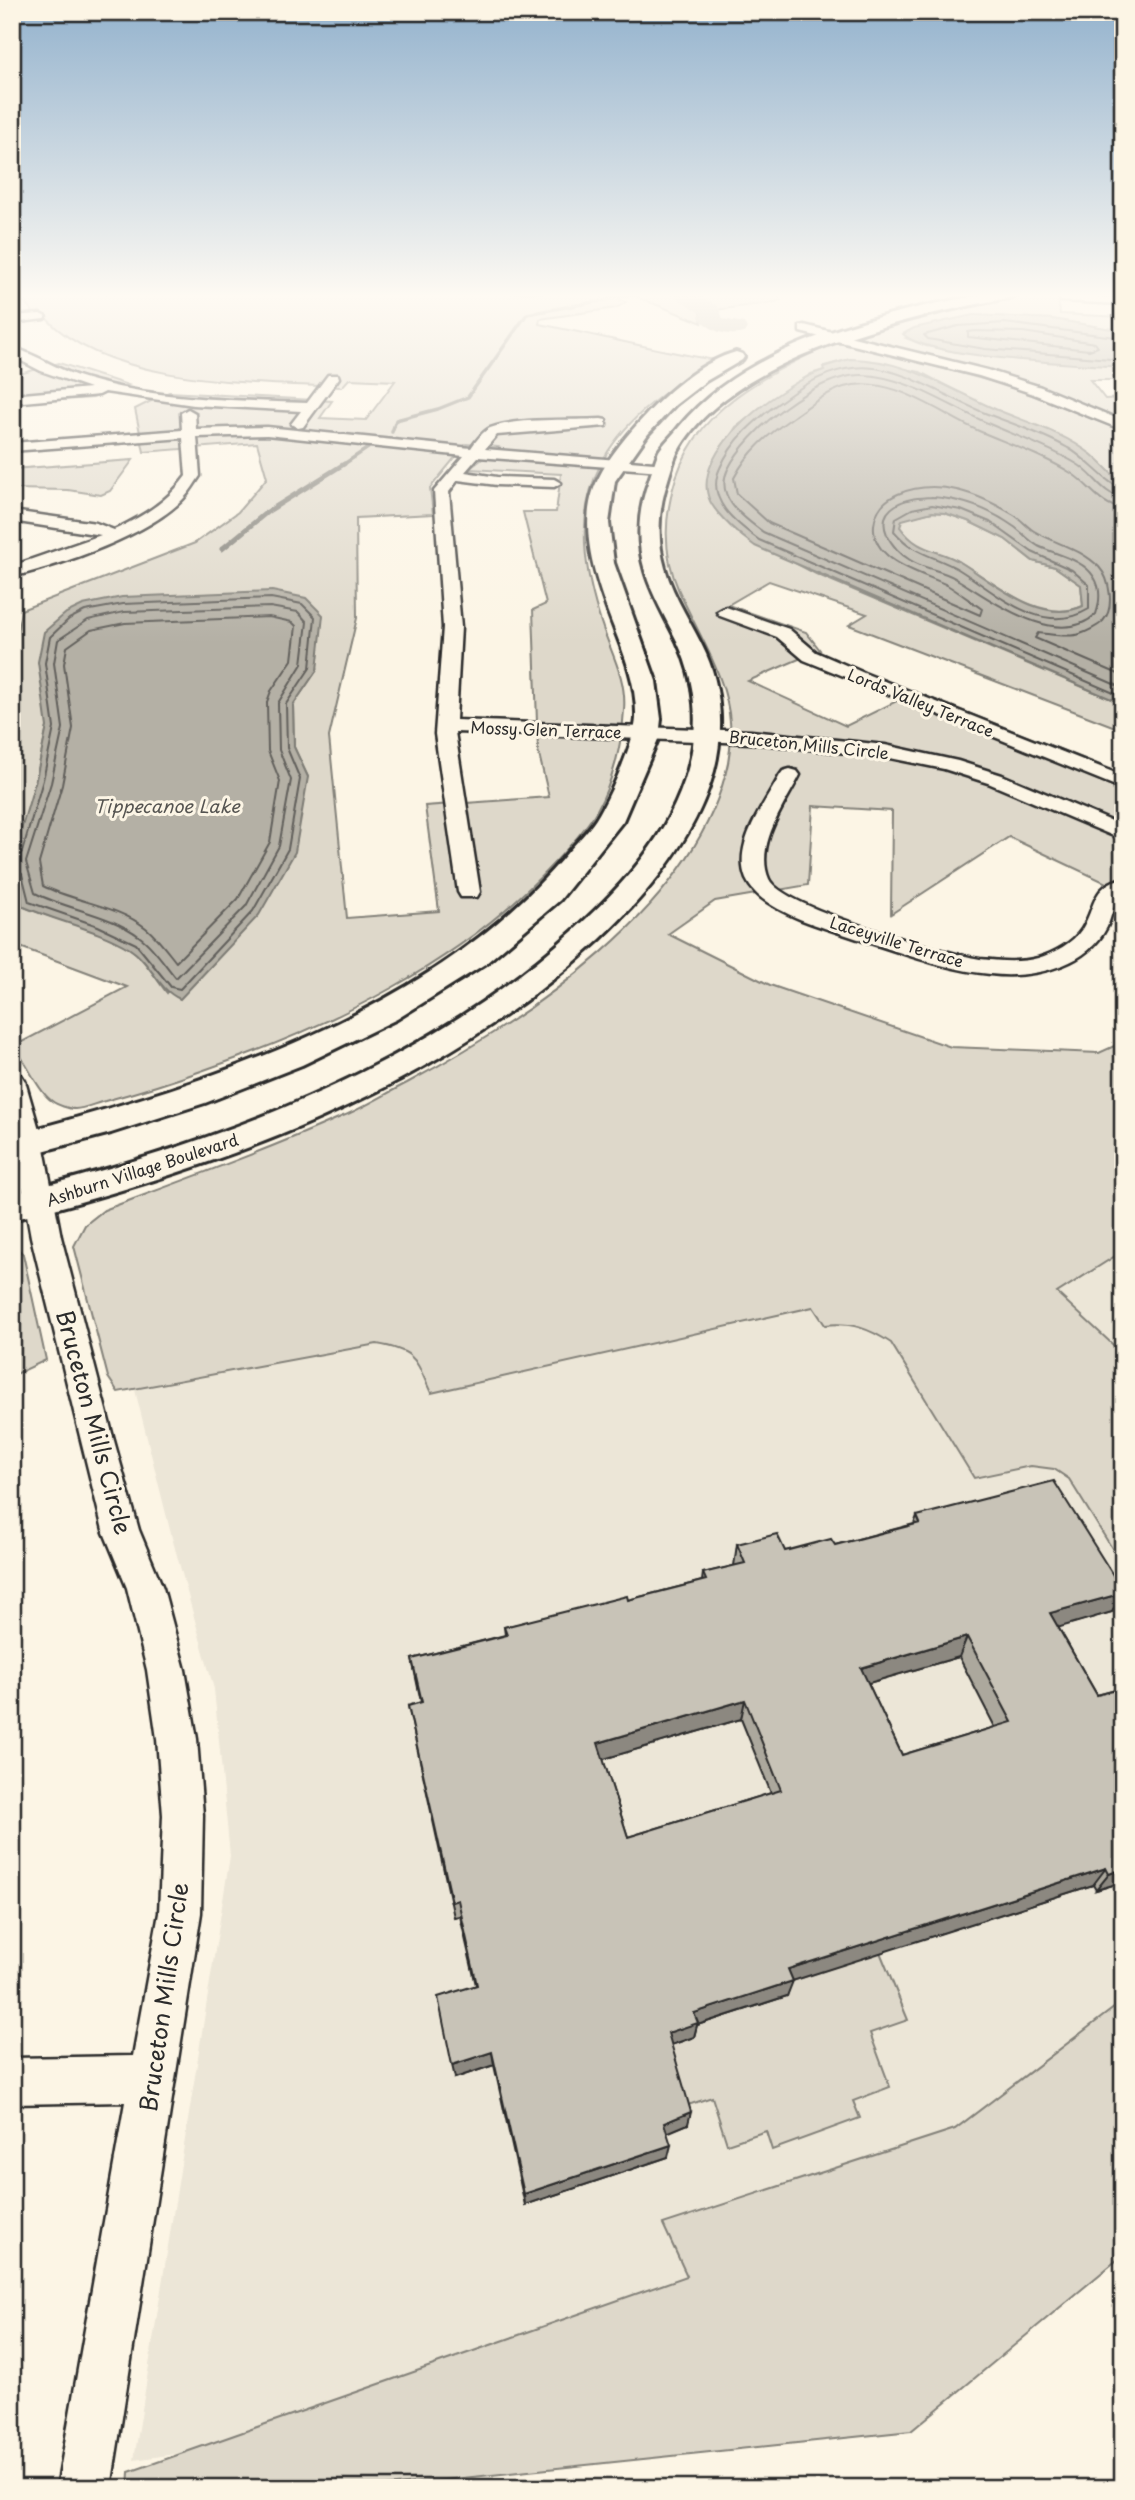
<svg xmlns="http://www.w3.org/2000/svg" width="1135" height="2500" font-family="'Playpen Sans',sans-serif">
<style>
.built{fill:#ece6d7}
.green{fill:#ded8ca;stroke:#84827a;stroke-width:2;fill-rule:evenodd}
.water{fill:#b4b0a5;stroke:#7d7b74;stroke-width:2;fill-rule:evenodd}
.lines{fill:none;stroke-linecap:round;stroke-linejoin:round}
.shore{stroke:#62605c;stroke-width:2}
.stream-far1{stroke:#7d7b74;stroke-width:3.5}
.stream{stroke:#7d7b74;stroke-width:5}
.river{fill:#b4b0a5;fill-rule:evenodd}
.street-casing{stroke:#2b2b2b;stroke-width:5}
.secondary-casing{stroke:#2b2b2b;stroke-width:6}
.street{fill:#fcf5e5;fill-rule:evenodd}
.secondary{fill:#fcf5e5;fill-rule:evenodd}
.wall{fill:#aca89d;stroke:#2b2b2b;stroke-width:2;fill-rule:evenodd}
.shaded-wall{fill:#8c8880;stroke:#2b2b2b;stroke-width:2}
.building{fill:#c8c3b7;stroke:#2b2b2b;stroke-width:2;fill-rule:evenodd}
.labels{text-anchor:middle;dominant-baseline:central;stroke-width:6;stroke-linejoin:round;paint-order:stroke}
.far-street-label{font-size:16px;fill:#2b2b2b;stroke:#fcf5e5}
.far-water-label{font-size:18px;font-style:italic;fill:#545350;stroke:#fcf5e5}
.near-street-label{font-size:23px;fill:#2b2b2b;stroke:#fcf5e5}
</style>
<rect width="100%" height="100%" fill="#fcf5e5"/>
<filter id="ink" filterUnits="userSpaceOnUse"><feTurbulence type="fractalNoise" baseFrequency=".0143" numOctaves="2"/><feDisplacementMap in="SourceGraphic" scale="14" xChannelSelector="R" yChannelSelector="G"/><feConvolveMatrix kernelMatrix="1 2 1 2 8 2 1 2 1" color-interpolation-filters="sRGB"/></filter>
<g filter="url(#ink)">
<!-- built -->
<path class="built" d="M 1123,1146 L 1123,2199 L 963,2339 L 134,2460 L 230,1856 L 214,1689 L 171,1534 L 97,1238 Z"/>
<!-- green -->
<g class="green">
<path d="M 12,293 L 604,293 L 626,302 L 616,308 L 540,319 L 539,324 C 597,335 654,350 714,360 C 605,426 559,487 599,616 C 608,648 627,676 624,710 C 622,743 613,782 597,810 C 586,829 569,847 554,863 C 462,963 332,1026 204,1070 C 171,1082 138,1092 105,1101 C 96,1103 84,1109 75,1109 C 69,1109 57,1105 52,1101 C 39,1093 25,1060 14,1046 L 127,987 L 12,944 L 12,669 L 21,610 L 195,543 L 238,512 L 267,478 L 257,443 L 144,452 L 135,409 L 169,392 L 332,401 L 320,418 L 366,420 L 395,381 L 349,379 L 342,387 C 257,383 108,385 47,319 L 39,320 L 25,302 L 12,303 ZM 466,444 L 498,447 L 469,469 L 561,474 L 556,512 L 523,512 L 546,604 L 533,610 L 538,750 L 549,797 L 425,806 L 439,911 L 347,918 L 329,737 L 357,618 L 356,518 L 433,514 L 430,488 ZM 317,670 L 293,705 L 294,747 L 308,777 L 167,993 C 157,980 146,961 133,951 C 110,932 52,919 22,906 L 36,779 L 47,727 Z"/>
<path d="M 627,293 L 783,293 L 777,296 L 780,300 L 775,302 L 700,312 L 702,323 Z"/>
<path d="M 1051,293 L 1058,296 L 1060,314 L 1123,317 L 1123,331 L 1052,319 L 973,315 L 906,338 L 926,346 L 963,353 L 1123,367 L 1123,380 L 1090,380 L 1105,399 L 1123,398 L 1123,421 L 1025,381 L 860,337 C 881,319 1019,293 1051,293 Z"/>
<path d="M 831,344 L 852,344 L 1012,387 L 1123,431 L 1123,485 L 1091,454 L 1060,437 L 975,401 L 920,372 L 850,359 L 824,366 L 824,370 L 811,374 L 736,427 L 709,471 L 718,512 L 736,532 L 816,574 L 1123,704 L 1123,730 L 849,625 L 867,614 L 769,581 L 728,605 L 806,632 L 820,650 L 748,681 L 846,726 L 915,692 L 1123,774 L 1123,891 L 1009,837 L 891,914 L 892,811 L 813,806 L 808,885 L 715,901 L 668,934 L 770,985 L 951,1047 L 1099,1053 L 1123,1042 L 1123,1251 L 1057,1293 L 1123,1354 L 1123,1566 L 1069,1479 L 1054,1469 L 1031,1466 L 974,1478 L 891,1343 C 870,1329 852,1322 825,1325 L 813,1307 L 431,1393 C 415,1359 417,1351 377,1344 L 118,1392 L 108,1377 L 74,1246 L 85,1225 L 104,1210 C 184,1180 265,1151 343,1116 C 365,1107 385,1094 407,1083 C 526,1019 699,906 728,763 C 741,696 705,649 679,591 C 667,564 664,536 669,507 C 683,414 754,381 831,344 Z"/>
<path d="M 59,363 L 128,385 L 93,398 L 12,403 L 12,376 Z"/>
<path d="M 133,460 L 110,491 L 101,495 L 68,490 L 12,489 L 12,469 Z"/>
<path d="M 932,512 L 944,513 L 968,521 L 1005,539 L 1033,561 L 1055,567 L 1081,585 L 1083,606 C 1040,625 994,582 960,562 C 934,548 920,555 900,527 L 902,519 Z"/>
<path d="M 12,1243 L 23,1254 L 46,1360 L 12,1376 Z"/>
<path d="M 880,1952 L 908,2020 L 870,2033 L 890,2087 L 853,2101 L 860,2118 L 772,2150 L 766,2131 L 727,2144 L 712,2097 L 682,2107 L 665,2047 L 691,2027 L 787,1996 L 783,1984 Z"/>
<path d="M 1123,2001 L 1123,2255 L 911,2431 L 367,2488 L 128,2488 L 129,2472 L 687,2276 L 663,2224 L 955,2129 Z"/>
</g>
<!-- water -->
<g class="water">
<path d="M 973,315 L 1052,319 L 1123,331 L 1123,367 C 1082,364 928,359 903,334 L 914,328 Z"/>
<path d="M 850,359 C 905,359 947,388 995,409 C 1026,422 1065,433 1092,455 C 1103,464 1112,475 1123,485 L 1123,704 L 755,546 C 741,536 718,517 710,501 C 687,451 785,382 824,370 L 823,367 ZM 932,512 L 945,513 L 968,521 L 1005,539 L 1033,561 L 1055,567 L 1081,585 L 1083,606 C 1041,626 993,582 960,562 C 936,548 919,553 900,527 L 902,520 Z"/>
<path d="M 272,591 L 306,598 L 323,615 L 317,670 L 293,705 L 294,747 L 308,777 L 295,852 L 259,915 L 180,999 C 157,989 151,962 130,949 C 97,929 58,922 22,906 L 13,857 L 36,779 L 47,727 L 38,662 L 44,632 L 66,613 L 83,605 L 122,597 Z"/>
</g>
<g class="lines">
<!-- shore -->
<g class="shore">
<path d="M 975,331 L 1023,332 L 1095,343 L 1098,347 L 1089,350 L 968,337 L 968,332 Z"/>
<path d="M 1123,338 L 1005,323 L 958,326 L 924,335 L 928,339 L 985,349 L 1123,360"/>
<path d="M 1123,489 C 1107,485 1087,458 1068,448 C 1040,432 1009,423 980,411 C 898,374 864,339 780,402 C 755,420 732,440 720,468 C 705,500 736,523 759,540 L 1123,697"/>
<path d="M 932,497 C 961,499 989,509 1013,526 C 1022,532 1029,541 1038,546 C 1057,555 1083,559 1094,577 C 1101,588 1100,602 1096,614 C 1057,651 989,598 955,578 C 941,570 924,569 910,560 C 892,550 871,520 896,505 C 906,498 920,498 932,497 Z"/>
<path d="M 1123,498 C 1102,494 1094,474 1077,464 C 1049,447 1016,436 985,422 C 947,405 906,376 862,375 C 817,374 747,430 728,469 C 714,497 743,517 763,532 L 1123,688"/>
<path d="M 932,505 L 961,510 L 990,522 L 1032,552 L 1072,570 L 1089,585 L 1089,609 C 1041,638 996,592 958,569 C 933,555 914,555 894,531 L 896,518 L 912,509 Z"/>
<path d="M 1123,509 C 1099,505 1090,485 1071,473 C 1042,455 1009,444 979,431 C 939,413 889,373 844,387 C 825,393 809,406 793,417 C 769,434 748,451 734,478 L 737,494 L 769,523 L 980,615 L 982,609 C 970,601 959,592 947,585 C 923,573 871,562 874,525 C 876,509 884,500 898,494 C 938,477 979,494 1014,515 C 1021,519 1027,527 1034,531 C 1056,544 1080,548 1099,567 C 1110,579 1115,608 1103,621 C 1099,626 1086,632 1080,634 C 1069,638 1050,634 1038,633 L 1035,638 L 1123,676"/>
<path d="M 270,607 L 298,612 L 307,622 L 302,664 L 278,703 L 279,750 L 291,780 L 279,846 L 246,906 L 176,978 C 165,965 154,947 140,937 C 110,914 68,910 35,893 L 26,862 L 51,783 L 63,728 L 54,663 L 58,640 L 88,620 L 124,612 Z"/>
<path d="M 269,617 L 292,622 L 296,626 L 292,660 L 271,691 L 267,702 L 268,751 L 280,781 L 270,842 L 238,899 L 176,962 C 167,951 157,937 146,928 C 117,905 75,902 43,886 L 39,863 L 62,785 L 73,728 L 64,664 L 67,647 L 91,630 L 125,623 Z"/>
<path d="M 12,857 L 19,856 L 22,852 L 43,780 L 54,728 L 45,663 L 50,637 L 69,619 L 85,611 L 123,604 L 271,598 L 302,604 L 315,617 L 310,668 L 286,704 L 287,748 L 300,779 L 288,849 L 253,911 L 180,989 L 171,987 L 136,944 L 98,926 L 29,902 L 22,874 L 12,869"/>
</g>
<!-- stream-far1 -->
<g class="stream-far1">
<path d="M 392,432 L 396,420 L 438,409 L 468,397 L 527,314 L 644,293"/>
<path d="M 341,466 L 368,448"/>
</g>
<!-- stream -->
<path class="stream" d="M 222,549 L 267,512 L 344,464"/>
<!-- river -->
<path class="river" d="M 669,293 L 693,293 L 718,306 L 723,319 L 744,323 L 747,328 L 744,333 C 727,337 709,331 699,317 L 700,313 Z"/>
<defs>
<g id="street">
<path d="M 1065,296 L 1123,298 L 1123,304 L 1061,301 L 1061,297 Z"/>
<path d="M 40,314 L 46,317 L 44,319 L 12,323 L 12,316 Z"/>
<path d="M 804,325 L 987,370 L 1041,387 L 1123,421 L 1123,430 L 1031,393 L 979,376 L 800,332 L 800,326 Z"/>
<path d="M 12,347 C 38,355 61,372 87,379 C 158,400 234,400 307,403 L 328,375 L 338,375 L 339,378 L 303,427 L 298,428 L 291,424 L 301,411 L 194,405 L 105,392 L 99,395 L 12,403 L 12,395 L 90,388 L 41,371 L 12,356 Z"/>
<path d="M 188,409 L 195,413 L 196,429 L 267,427 L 471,448 C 476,441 483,431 490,428 C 520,417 568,421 601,419 L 606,420 L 606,426 L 497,435 L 485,449 L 666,464 L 668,467 L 661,471 L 478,457 L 465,472 L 497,477 L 554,479 L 561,483 L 554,487 L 497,485 L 458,480 L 449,492 L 461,627 L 456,720 L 751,731 L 885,745 L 958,761 L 1002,775 L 1123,826 L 1123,840 L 988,783 L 944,769 L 885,757 L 751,743 L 455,732 L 480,892 L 477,897 L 461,897 L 458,892 L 435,734 L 443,627 L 434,491 L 464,456 L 267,435 L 197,437 L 200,476 C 195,483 190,492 184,498 C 150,535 61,565 12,577 L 12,566 L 101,535 L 12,521 L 12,511 L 96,523 L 114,530 C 143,516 167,502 186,476 L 183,438 L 12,451 L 12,443 L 182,430 L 181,413 Z"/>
<path d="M 726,607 L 789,629 L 816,652 L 864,673 L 1123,776 L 1123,789 L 804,660 L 777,637 L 720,616 L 717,612 Z"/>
<path d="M 790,769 L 797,771 L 800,775 C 786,803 754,845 769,879 C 782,908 945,953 980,959 C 999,961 1020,963 1038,958 C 1054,953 1073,943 1082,929 C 1096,907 1091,886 1123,878 L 1123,895 C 1112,903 1112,916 1107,927 C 1098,945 1081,958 1063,965 C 1040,974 1014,977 990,974 C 945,970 903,953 861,940 C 830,929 795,921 767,902 C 759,897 750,888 746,879 C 732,844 765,804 780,775 L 783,771 Z"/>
<path d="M 12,1072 L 21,1075 L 25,1081 L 43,1143 L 61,1237 L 113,1437 L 139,1530 L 163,1588 L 185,1670 L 197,1739 L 203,1815 L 201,1913 L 111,2488 L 57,2488 L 125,2102 L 12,2104 L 12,2058 L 133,2056 L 159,1913 L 163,1815 L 157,1739 L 147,1670 L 127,1588 L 103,1530 L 31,1237 L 12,1132 Z"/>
</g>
<g id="secondary">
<path d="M 992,293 L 1021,293 L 1014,297 C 914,315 729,355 677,453 C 673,462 670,473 667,483 C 658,511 657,540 665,568 C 674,599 693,625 706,654 C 722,690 724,733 714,771 C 696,837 649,893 600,939 C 437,1090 224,1167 12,1220 L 12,1194 C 213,1145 418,1071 573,931 C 623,886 670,835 688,769 C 700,726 696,681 677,641 C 666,618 652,596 645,571 C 636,540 638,510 649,480 C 652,471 655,460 659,451 C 664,443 673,435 679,427 C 748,342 888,311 992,293 Z"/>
<path d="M 736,352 L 742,354 L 744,357 L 742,360 L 706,381 L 675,405 L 648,434 L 615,481 L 609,523 L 614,563 L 656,681 L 661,719 L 659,737 L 623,821 L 560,900 L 485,964 L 397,1019 L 302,1065 L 205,1103 L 111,1133 L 12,1159 L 12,1135 C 205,1085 438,1011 568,852 C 577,842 588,831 596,819 C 609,799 636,739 636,717 C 637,686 625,656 614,628 C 597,584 575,525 598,479 C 609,456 629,433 646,415 C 669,390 703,361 736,352 Z"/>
</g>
</defs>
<!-- street casing -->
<use href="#street" class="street-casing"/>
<!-- secondary casing -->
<use href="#secondary" class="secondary-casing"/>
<!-- street -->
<use href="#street" class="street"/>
<!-- secondary -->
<use href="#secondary" class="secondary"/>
</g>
<!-- wall -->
<path class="wall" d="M 917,1516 L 1112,1612 L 1058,1627 L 1097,1695 L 1123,1688 L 1123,1882 L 1096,1890 L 1093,1885 L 792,1980 L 787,1996 L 697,2025 L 694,2037 L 671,2045 L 688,2124 L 667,2132 L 668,2157 L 525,2205 L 494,2065 L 455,2078 L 476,1985 L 460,1916 L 454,1917 L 412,1724 L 408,1706 L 421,1702 L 412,1659 L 505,1635 L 504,1627 L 628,1600 L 702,1581 L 703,1573 L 734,1566 L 737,1544 L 785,1551 L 835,1545 L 914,1524 ZM 959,1657 L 995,1727 L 902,1755 L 868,1683 ZM 741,1719 L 771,1793 L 628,1837 L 603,1759 Z"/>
<!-- shaded-wall -->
<g class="shaded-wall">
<path d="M 1123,1593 L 1112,1612 L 1040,1633 L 1050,1613 Z"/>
<path d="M 967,1637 L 959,1657 L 855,1687 L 861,1668 Z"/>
<path d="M 745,1700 L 741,1719 L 597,1761 L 598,1743 Z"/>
<path d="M 1106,1868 L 1093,1885 L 783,1984 L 788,1969 Z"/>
<path d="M 1123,1869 L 1123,1882 L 1096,1890 L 1109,1874 Z"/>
<path d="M 793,1981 L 787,1996 L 697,2025 L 694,2037 L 665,2047 L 668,2033 L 694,2013 Z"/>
<path d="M 492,2052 L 494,2065 L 455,2078 L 452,2065 Z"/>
<path d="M 691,2112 L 688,2124 L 662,2135 L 664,2123 Z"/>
<path d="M 671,2145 L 668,2157 L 525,2205 L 524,2194 Z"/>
</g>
<!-- building -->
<path class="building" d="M 1054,1481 L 1123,1591 L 1123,1593 L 1050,1613 L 1097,1695 L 1123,1688 L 1123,1869 L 1109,1874 L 1106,1868 L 788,1969 L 793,1981 L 694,2013 L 698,2023 L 668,2033 L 691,2112 L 664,2123 L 671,2145 L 524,2194 L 492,2052 L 452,2065 L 438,1997 L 477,1985 L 458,1900 L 452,1902 L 408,1706 L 422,1702 L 412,1659 L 507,1635 L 504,1627 L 627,1596 L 628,1600 L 706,1580 L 703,1573 L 745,1563 L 737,1544 L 777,1534 L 785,1551 L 831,1539 L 835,1545 L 920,1523 L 917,1516 ZM 967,1637 L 1012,1722 L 902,1755 L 861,1668 ZM 745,1700 L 781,1790 L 628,1837 L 598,1743 Z"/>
</g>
<!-- sky -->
<linearGradient id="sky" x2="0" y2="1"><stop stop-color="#93b2cd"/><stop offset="0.46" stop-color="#fefaf3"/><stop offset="1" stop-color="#fefaf3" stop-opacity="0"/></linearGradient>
<rect width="1135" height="643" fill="url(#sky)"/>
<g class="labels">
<!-- far-street labels -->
<g class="far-street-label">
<text transform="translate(921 702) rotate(22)">Lords Valley Terrace</text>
<text transform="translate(546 729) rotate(2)">Mossy Glen Terrace</text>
<text transform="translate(809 744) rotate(6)">Bruceton Mills Circle</text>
<text transform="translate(897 941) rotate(17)">Laceyville Terrace</text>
<text transform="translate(142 1169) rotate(-18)">Ashburn Village Boulevard</text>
</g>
<!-- far-water labels -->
<g class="far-water-label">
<text x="167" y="805">Tippecanoe Lake</text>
</g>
<!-- near-street labels -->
<g class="near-street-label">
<text transform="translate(95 1422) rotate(75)">Bruceton Mills Circle</text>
<text transform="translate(163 1997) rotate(-82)">Bruceton Mills Circle</text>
</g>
</g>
<!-- margin -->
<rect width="1135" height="2500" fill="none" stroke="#fcf5e5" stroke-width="42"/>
<rect x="21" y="21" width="1093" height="2458" fill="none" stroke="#2b2b2b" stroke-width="2.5" filter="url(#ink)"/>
</svg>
